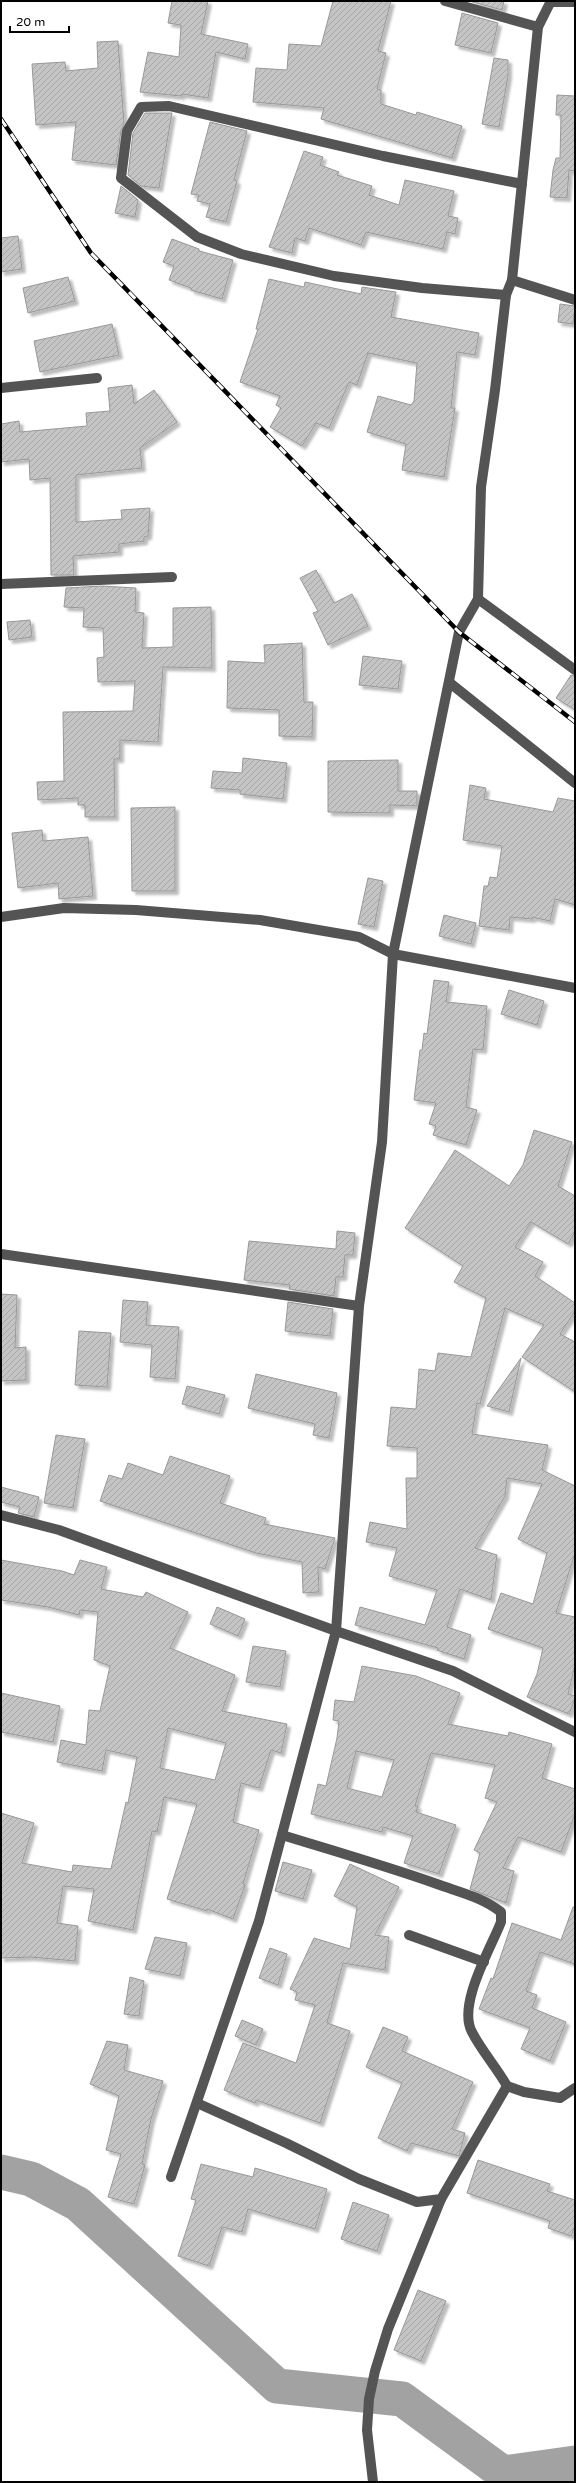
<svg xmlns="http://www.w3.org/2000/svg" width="576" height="2483" font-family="'Varela Round',sans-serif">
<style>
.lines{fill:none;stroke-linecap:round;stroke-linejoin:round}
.river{stroke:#a2a2a2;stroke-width:35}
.building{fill:url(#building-hatch);stroke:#989898;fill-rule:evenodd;filter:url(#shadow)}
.minor{stroke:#545454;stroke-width:10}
.rail-casing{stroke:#000;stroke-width:4.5}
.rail{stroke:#fff;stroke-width:3;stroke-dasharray:9;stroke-linecap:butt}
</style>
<defs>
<pattern id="building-hatch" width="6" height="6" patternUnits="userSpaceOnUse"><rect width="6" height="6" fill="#c4c4c4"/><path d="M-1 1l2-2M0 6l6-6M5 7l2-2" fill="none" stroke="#a7a7a7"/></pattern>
<filter id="shadow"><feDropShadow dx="3.5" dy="3.5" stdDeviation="1" flood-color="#0004"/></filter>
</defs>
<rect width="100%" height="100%" fill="#fff"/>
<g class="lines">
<!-- river -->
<path class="river" d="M 1,2172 L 31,2179 L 78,2204 L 277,2386 L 402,2399 L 503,2473 L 575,2463"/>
</g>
<!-- building -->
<g class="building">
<path d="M 172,1 L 208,1 L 201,34 L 248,44 L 245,59 L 216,52 L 208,98 L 182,94 L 181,96 L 140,92 L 148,52 L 179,57 L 181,25 L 168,23 Z"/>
<path d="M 333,1 L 391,1 L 378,51 L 386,53 L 377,89 L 381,90 L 381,104 L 416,115 L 417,112 L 462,126 L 452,158 L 321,119 L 324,108 L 253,102 L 256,68 L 287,70 L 289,44 L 321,46 Z"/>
<path d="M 469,1 L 504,1 L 502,10 Z"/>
<path d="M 462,13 L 498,23 L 491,53 L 455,45 Z"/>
<path d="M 118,41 L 124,124 L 121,130 L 116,165 L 72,160 L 76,122 L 36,125 L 32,64 L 65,62 L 66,71 L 98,68 L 97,42 Z"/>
<path d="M 494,58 L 508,60 L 508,76 L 499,127 L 482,124 Z"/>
<path d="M 557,95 L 575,96 L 575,171 L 569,170 L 567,198 L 550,197 L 553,170 L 556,158 L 560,158 L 561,115 L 556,115 Z"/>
<path d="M 145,113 L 172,113 L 159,188 L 141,186 L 128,175 L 133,133 Z"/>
<path d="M 210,122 L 247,131 L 234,180 L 237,181 L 226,222 L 206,217 L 210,204 L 197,201 L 199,195 L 191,194 Z"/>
<path d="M 304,151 L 323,157 L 320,165 L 339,172 L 337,175 L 372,186 L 369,195 L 399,205 L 405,180 L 454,191 L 448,216 L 458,218 L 455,234 L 447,232 L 443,249 L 366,232 L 361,245 L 309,228 L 305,241 L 295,238 L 292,253 L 269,247 Z"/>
<path d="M 121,186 L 138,200 L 135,217 L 115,213 Z"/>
<path d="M 18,236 L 22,269 L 1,272 L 1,238 Z"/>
<path d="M 172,239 L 199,249 L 199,251 L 233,260 L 222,299 L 191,290 L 191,288 L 169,280 L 174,266 L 163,262 Z"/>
<path d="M 68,277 L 75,301 L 28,313 L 23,288 Z"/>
<path d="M 269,279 L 304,287 L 305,282 L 361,294 L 362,287 L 396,292 L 391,317 L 479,333 L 475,355 L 457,352 L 451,408 L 455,408 L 444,477 L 402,470 L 406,444 L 367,432 L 378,396 L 411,405 L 414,401 L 417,363 L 368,353 L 357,385 L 349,382 L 329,428 L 316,423 L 302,446 L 270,427 L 281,408 L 276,405 L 280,396 L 240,382 L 258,329 L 256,329 Z"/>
<path d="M 560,304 L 575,306 L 573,324 L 558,322 Z"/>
<path d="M 112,324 L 119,355 L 40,372 L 34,341 Z"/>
<path d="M 132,385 L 134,404 L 154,390 L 177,422 L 140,448 L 142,468 L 76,475 L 76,522 L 122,519 L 121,510 L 150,508 L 148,536 L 144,537 L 144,541 L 119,544 L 119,552 L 73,556 L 74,575 L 51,575 L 50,478 L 30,480 L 29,459 L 1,462 L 1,424 L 19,421 L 20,432 L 87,426 L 86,413 L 110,411 L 108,388 Z"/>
<path d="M 316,570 L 334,603 L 352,594 L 368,626 L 328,645 L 313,613 L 318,611 L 300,578 Z"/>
<path d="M 102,586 L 136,588 L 135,612 L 144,613 L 142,648 L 173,647 L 173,608 L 211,607 L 212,668 L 163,667 L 158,742 L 120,740 L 120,759 L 114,759 L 115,817 L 85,817 L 85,805 L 78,805 L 78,798 L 38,800 L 37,782 L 64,781 L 63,712 L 133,711 L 135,681 L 98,682 L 97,658 L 104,657 L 103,628 L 83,627 L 84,608 L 64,607 L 66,588 Z"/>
<path d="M 30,620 L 32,637 L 9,640 L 7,622 Z"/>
<path d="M 302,643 L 304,702 L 313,702 L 312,737 L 279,736 L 279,710 L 227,708 L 228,661 L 265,663 L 264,645 Z"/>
<path d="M 363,656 L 402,661 L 398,689 L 359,685 Z"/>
<path d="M 571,675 L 575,676 L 575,710 L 556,698 Z"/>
<path d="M 243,758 L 287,763 L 283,799 L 240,794 L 240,790 L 211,788 L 213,771 L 242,773 Z"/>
<path d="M 398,760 L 398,791 L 417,791 L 417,806 L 390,805 L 390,813 L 328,812 L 328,761 Z"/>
<path d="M 470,785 L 486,788 L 484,799 L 553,812 L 558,798 L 575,801 L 575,905 L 555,899 L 550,921 L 532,917 L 532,919 L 510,917 L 509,930 L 479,926 L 484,886 L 488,886 L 490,877 L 497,878 L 502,846 L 463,840 Z"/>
<path d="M 175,807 L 175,891 L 132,891 L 131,808 Z"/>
<path d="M 42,830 L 43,841 L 88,837 L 93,896 L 59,899 L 58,883 L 18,888 L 12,833 Z"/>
<path d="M 368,878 L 383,881 L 374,927 L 358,924 Z"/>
<path d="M 444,915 L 476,923 L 471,944 L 439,936 Z"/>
<path d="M 434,980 L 449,982 L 446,1002 L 487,1006 L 483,1050 L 473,1049 L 466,1107 L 477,1110 L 466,1145 L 433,1135 L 436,1126 L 429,1124 L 436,1103 L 414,1100 L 420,1050 L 422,1050 L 424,1033 L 427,1034 Z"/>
<path d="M 509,990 L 544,1001 L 537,1025 L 501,1014 Z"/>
<path d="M 534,1130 L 572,1142 L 558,1186 L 575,1196 L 575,1232 L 568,1244 L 531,1222 L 515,1247 L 543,1262 L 535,1276 L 575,1303 L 575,1311 L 560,1334 L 575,1342 L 575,1392 L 522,1357 L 544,1325 L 505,1308 L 480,1404 L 477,1403 L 472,1434 L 548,1445 L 542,1470 L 575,1486 L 575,1553 L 556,1613 L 575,1617 L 575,1665 L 568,1694 L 575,1696 L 575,1699 L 569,1714 L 527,1697 L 537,1674 L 543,1648 L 488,1629 L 501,1593 L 533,1604 L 547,1553 L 518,1539 L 542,1484 L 507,1478 L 505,1496 L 475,1548 L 497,1555 L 491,1600 L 460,1589 L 447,1627 L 471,1635 L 464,1659 L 437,1650 L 438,1648 L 355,1625 L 360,1607 L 425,1625 L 437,1590 L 389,1576 L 397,1548 L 366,1542 L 370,1522 L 407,1529 L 406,1478 L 417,1478 L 417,1448 L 387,1446 L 391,1407 L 416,1409 L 419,1369 L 435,1371 L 438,1353 L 471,1357 L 486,1298 L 454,1282 L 463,1266 L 405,1228 L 455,1150 L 509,1186 L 523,1165 Z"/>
<path d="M 337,1231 L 355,1233 L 353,1255 L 345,1255 L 343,1277 L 336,1277 L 334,1296 L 289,1289 L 290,1285 L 244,1280 L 249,1241 L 336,1249 Z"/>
<path d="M 1,1294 L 17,1295 L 15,1348 L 26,1347 L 26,1380 L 1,1381 Z"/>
<path d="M 123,1300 L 148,1302 L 146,1325 L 179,1327 L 175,1379 L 150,1377 L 152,1345 L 120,1342 Z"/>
<path d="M 288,1302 L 333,1309 L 330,1336 L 285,1331 Z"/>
<path d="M 79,1331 L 111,1333 L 107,1387 L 75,1385 Z"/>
<path d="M 521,1358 L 509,1412 L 487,1406 Z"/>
<path d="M 256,1374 L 337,1393 L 329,1438 L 313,1435 L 315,1424 L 248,1408 Z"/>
<path d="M 187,1386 L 225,1395 L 219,1414 L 182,1404 Z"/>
<path d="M 56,1435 L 85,1439 L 73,1508 L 44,1503 Z"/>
<path d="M 170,1456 L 230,1476 L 220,1503 L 266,1518 L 264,1524 L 335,1538 L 325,1569 L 318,1567 L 319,1592 L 303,1593 L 302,1562 L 256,1553 L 100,1501 L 109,1475 L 122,1479 L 128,1463 L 163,1475 Z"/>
<path d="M 1,1487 L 39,1497 L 34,1517 L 18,1513 L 20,1507 L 1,1502 Z"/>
<path d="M 1,1560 L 62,1571 L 74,1575 L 80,1560 L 107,1567 L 101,1589 L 143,1597 L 146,1592 L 188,1612 L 170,1648 L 235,1675 L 222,1711 L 287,1724 L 281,1753 L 271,1750 L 259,1788 L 241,1783 L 233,1822 L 259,1830 L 243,1884 L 245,1885 L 233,1919 L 207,1909 L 207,1911 L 167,1899 L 197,1804 L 164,1797 L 157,1832 L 152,1831 L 133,1930 L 88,1921 L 94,1889 L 63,1886 L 57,1923 L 78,1926 L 75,1961 L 31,1957 L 1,1958 L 1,1813 L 34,1823 L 22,1863 L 72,1872 L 73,1865 L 111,1869 L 126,1802 L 128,1803 L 137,1757 L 106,1750 L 102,1771 L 57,1762 L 61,1740 L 86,1745 L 89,1710 L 100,1711 L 110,1666 L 94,1660 L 98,1612 L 80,1610 L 79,1615 L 48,1607 L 1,1600 ZM 168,1728 L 226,1743 L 215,1780 L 160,1768 Z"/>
<path d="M 217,1607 L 245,1619 L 238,1636 L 210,1624 Z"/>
<path d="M 253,1646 L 286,1651 L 280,1687 L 246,1682 Z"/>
<path d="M 362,1666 L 416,1676 L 460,1693 L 448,1724 L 508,1736 L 509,1732 L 552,1744 L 542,1778 L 575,1789 L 575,1814 L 561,1852 L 518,1837 L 503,1868 L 514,1871 L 506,1903 L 470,1889 L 480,1853 L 474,1850 L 497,1802 L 485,1798 L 495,1765 L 431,1753 L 415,1806 L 418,1806 L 416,1812 L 456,1825 L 439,1874 L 404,1863 L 413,1836 L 383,1827 L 382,1832 L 311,1814 L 318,1784 L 326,1786 L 337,1738 L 339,1721 L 333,1720 L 335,1700 L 354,1702 ZM 356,1751 L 394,1760 L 382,1797 L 347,1788 Z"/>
<path d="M 1,1693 L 60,1706 L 53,1742 L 1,1732 Z"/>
<path d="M 283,1862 L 312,1870 L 303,1899 L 275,1891 Z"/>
<path d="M 350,1864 L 399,1887 L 375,1935 L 389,1937 L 385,1970 L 343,1963 L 327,2023 L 350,2031 L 320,2123 L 256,2100 L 255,2103 L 224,2090 L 243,2043 L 296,2063 L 315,2005 L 295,2000 L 297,1992 L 290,1989 L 314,1938 L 350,1949 L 357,1907 L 334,1896 Z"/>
<path d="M 573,1907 L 575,1907 L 575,1964 L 540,1952 L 526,1991 L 537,1995 L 532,2008 L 566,2022 L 550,2061 L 521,2049 L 530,2028 L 479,2009 L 491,1978 L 493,1979 L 512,1923 L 561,1940 Z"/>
<path d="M 155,1937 L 187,1943 L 180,1976 L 145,1969 Z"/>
<path d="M 270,1948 L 287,1954 L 278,1985 L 259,1978 Z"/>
<path d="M 130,1977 L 144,1981 L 139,2016 L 124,2014 Z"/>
<path d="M 242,2020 L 263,2029 L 256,2045 L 235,2036 Z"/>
<path d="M 383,2027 L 408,2037 L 402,2051 L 473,2082 L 452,2129 L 465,2133 L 459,2156 L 411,2143 L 407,2151 L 378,2138 L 402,2083 L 366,2067 Z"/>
<path d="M 107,2041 L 128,2045 L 124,2070 L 163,2081 L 151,2119 L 142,2164 L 145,2165 L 134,2204 L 108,2197 L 121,2154 L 106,2150 L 119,2096 L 90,2084 Z"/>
<path d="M 478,2160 L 550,2184 L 547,2191 L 575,2200 L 575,2226 L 571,2236 L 548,2228 L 550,2221 L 467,2193 Z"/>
<path d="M 201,2164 L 253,2177 L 255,2168 L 327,2189 L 315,2229 L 248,2209 L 242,2232 L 222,2227 L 209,2266 L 178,2256 L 196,2200 L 191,2199 Z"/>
<path d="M 353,2202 L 389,2215 L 377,2251 L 341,2239 Z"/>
<path d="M 418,2290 L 446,2301 L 421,2361 L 394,2350 Z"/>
</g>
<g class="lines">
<!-- minor -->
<g class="minor">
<path d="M 445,1 L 538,27"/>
<path d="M 550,2 L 575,2"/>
<path d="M 512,280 L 575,300"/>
<path d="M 506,295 L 422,288 L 334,276 L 241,254 L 197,237 L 121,178 L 127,131 L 141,107 L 169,106 L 383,156 L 522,184"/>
<path d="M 1,388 L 97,378"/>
<path d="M 1,584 L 172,577"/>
<path d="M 478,599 L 575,670"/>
<path d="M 450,683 L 575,783"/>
<path d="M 1,917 L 64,908 L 136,910 L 260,920 L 359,937 L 393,954 L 575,988"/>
<path d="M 1,1254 L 359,1306"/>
<path d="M 1,1515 L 59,1530 L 336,1631 L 453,1671 L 575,1732"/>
<path d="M 282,1835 C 334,1851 386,1866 437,1884 C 459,1892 482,1897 501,1912 L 501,1922 C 491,1948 457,2005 472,2032 C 481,2050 497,2068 507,2086"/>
<path d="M 409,1935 L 484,1962"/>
<path d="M 197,2103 L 286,2143 L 359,2179 L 417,2202 L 441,2199 L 507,2086 L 524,2092 L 560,2098 L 575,2088"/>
<path d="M 171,2177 L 259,1921 L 336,1631 L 359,1306 L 382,1142 L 393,954 L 459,632 L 478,599 L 481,487 L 495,390 L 506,295 L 512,280 L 538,27 L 551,1"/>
<path d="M 373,2482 L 367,2430 L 369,2399 L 375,2371 L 388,2329 L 441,2199"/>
</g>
<defs>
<path id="rail" d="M 1,119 L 91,253 L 459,632 L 575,722"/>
</defs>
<!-- rail casing -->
<use href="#rail" class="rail-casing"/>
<!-- rail -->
<use href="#rail" class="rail"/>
</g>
<!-- border -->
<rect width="576" height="2483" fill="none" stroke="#000000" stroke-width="4"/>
<!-- scale -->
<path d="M10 26v6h59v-6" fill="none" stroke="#000000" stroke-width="2"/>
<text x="16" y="26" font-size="12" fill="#000000" stroke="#ffffff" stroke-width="3" paint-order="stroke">20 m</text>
</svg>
